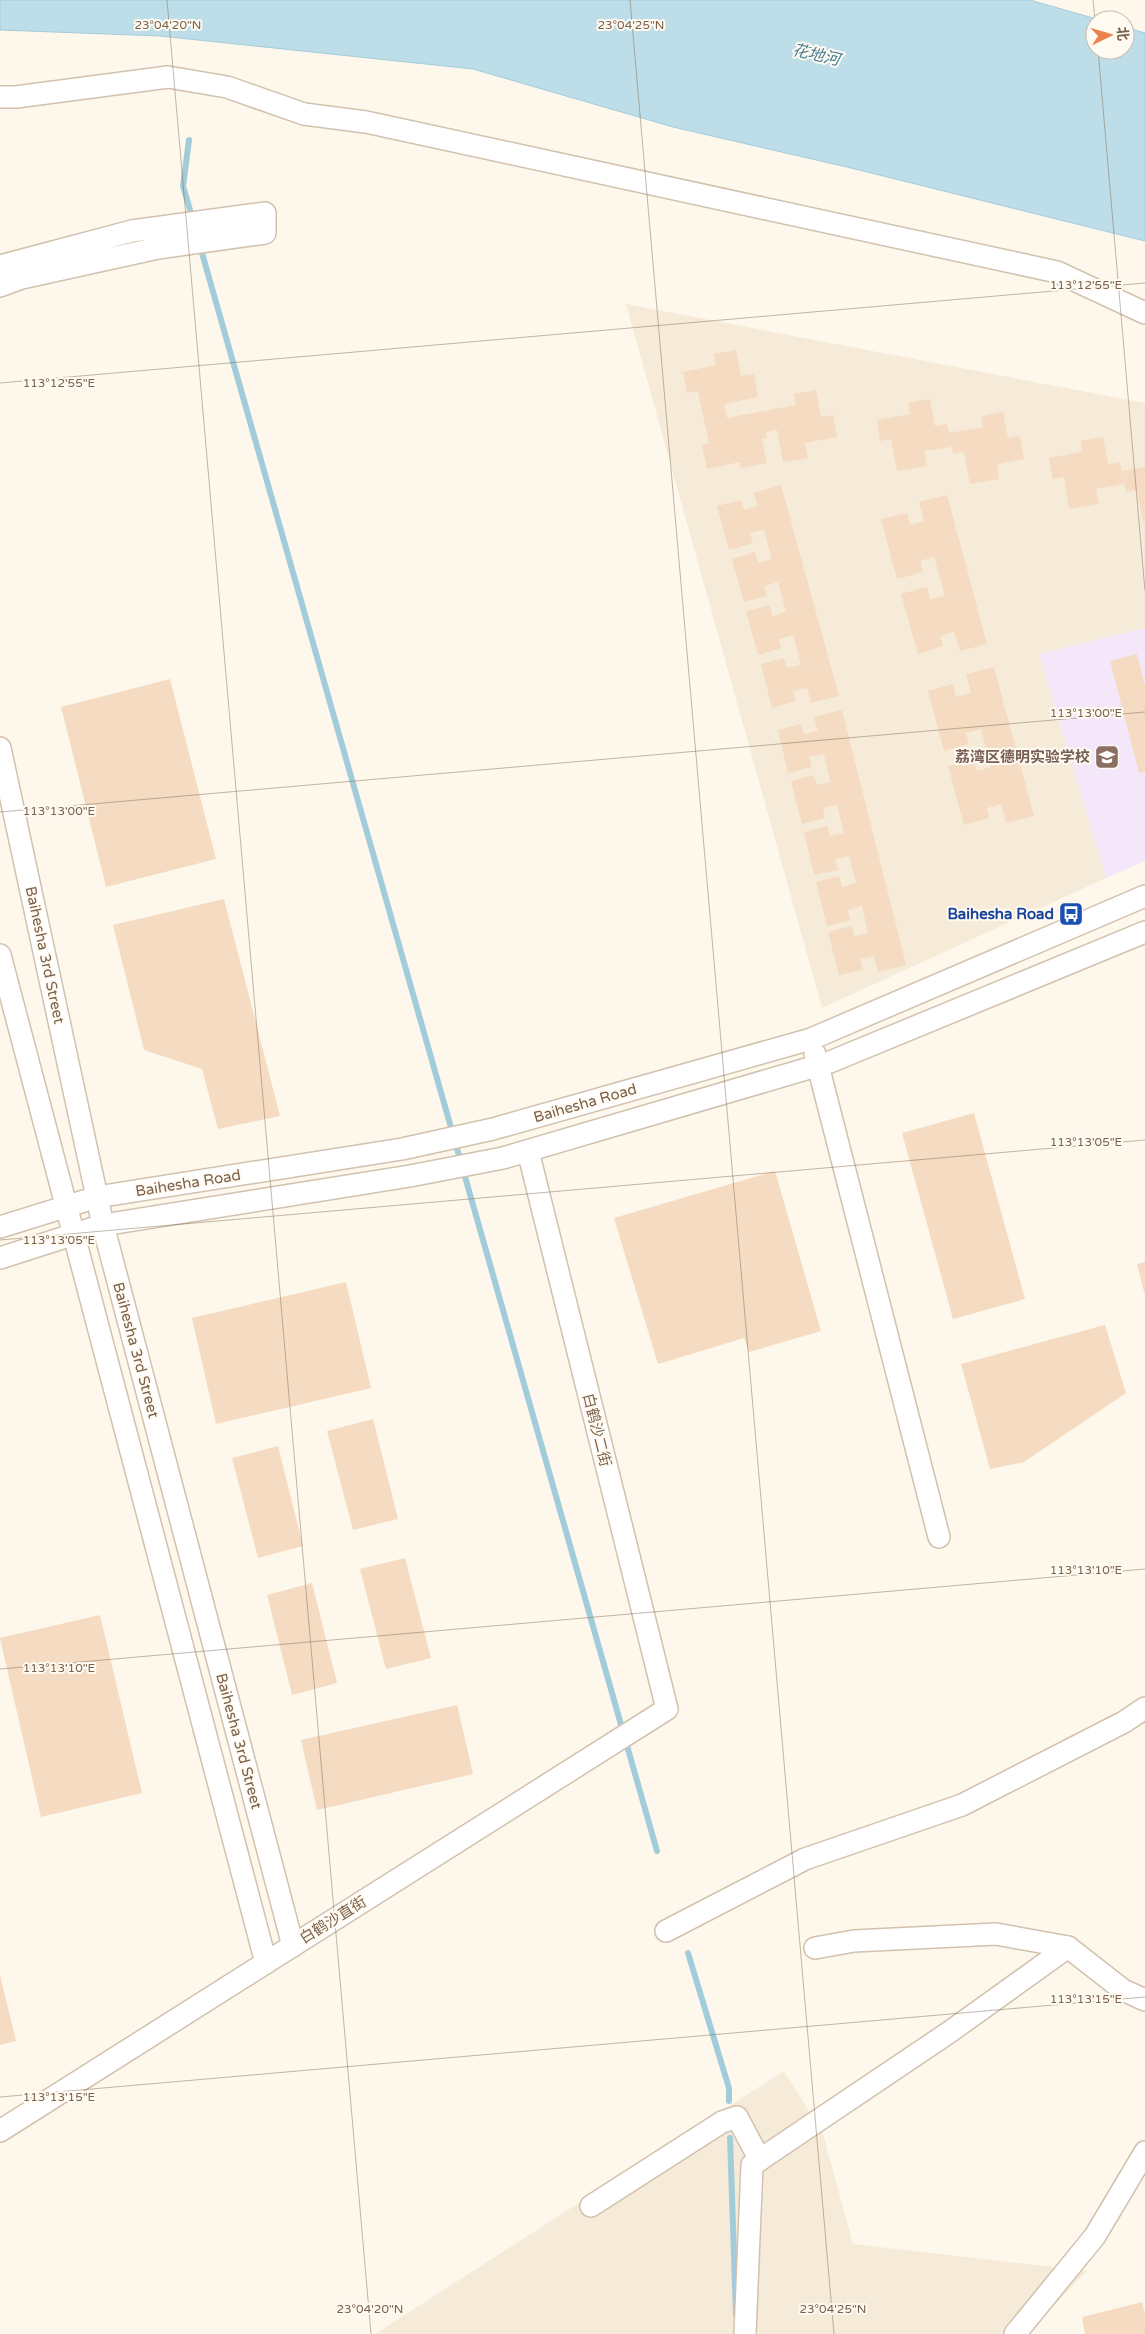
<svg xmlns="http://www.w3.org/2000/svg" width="1145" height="2334" font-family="'Varela Round','Noto Sans SC',sans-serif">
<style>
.residential{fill:#f6ebd8}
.education{fill:#f5e7fa}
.water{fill:#bddee9;stroke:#a3ccdb}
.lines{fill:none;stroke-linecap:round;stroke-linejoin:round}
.stream{stroke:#a3ccdb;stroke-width:6}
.building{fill:#f4dbc1}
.minor-casing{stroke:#d2c1af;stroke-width:24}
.minor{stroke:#fff;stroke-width:21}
.ticks{fill:none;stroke:#7b614b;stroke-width:1;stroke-opacity:0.45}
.labels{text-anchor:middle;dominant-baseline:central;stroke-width:4;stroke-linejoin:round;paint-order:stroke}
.education-label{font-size:15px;font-weight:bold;fill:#785e54;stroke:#fffbf2;text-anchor:end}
.transit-label{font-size:15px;font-weight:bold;fill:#164399;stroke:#fffbf2;text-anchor:end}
.street-label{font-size:15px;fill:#7b614b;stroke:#fffbf2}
.water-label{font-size:16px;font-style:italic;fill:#437a8f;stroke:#fffbf2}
.ticks-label{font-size:12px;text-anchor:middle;fill:#7b614b;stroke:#fffbf2;stroke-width:4;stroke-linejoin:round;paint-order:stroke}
</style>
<rect width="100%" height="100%" fill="#fdf8eb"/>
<!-- residential -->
<g class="residential">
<path d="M 626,304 L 1145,403 L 1145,628 L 1039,654 L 1106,878 L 822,1008 Z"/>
<path d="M 784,2071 L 823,2134 L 853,2244 L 1087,2271 L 1027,2334 L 375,2334 Z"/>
</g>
<!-- education -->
<path class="education" d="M 1145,628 L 1145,861 L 1106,878 L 1039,654 Z"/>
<!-- water -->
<path class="water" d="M 0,0 L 1030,0 L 1100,20 L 1095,20 L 1095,50 L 1125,50 L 1125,27 L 1145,33 L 1145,241 L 851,168 L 673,127 L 473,69 L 160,36 L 0,30 Z"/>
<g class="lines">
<!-- stream -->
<g class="stream">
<path d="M 189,140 L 183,186 L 193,220"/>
<path d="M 200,246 L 657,1851"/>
<path d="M 688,1953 L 729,2088 L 729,2101"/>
<path d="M 730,2138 L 736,2315"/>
</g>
</g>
<!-- building -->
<g class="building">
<path d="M 736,350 L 741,376 L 754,374 L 758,397 L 724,404 L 727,418 L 796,405 L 794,394 L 816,390 L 821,417 L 833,415 L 837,437 L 805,443 L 808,458 L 783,462 L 777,430 L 766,432 L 767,438 L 762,439 L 767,463 L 741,468 L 740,462 L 707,469 L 702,445 L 709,444 L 698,391 L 687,393 L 683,372 L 716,365 L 714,354 Z"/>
<path d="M 930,399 L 935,426 L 947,424 L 949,433 L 983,427 L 981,416 L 1003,412 L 1008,438 L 1020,436 L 1024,459 L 997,464 L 999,479 L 970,484 L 964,452 L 953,454 L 952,447 L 924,451 L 927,466 L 897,471 L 891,439 L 880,441 L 877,420 L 910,414 L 908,403 Z"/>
<path d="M 1103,437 L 1108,464 L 1120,462 L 1124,484 L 1096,489 L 1099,504 L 1069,509 L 1064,477 L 1053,479 L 1049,458 L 1082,452 L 1081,441 Z"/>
<path d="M 1145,467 L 1145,522 L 1143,522 L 1137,490 L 1126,492 L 1122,471 Z"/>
<path d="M 781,485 L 839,696 L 811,703 L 807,688 L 793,691 L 796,701 L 772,708 L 761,664 L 784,658 L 787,668 L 801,665 L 793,635 L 779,639 L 781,648 L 758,655 L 746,611 L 770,605 L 772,616 L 786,612 L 778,582 L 764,586 L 767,596 L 744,602 L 732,559 L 755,552 L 758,563 L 772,559 L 768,545 L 764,529 L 750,533 L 753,543 L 729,550 L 717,506 L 741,500 L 744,510 L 758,506 L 754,493 Z"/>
<path d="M 947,495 L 987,644 L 960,651 L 954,632 L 940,636 L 943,646 L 918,654 L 901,594 L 927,587 L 930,599 L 945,596 L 940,577 L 934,557 L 920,561 L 923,572 L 897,579 L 881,519 L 907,513 L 910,525 L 924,521 L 919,502 Z"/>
<path d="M 1137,654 L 1145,686 L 1145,771 L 1139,773 L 1110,661 Z"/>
<path d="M 994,667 L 1034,816 L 1006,823 L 1001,804 L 987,808 L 989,818 L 964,825 L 948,766 L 973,759 L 977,771 L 991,767 L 981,729 L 966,733 L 969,744 L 944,751 L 928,691 L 953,684 L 956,697 L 971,693 L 966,674 Z"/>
<path d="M 170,679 L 216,859 L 106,887 L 61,707 Z"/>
<path d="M 842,710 L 906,965 L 878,972 L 874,956 L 860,959 L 863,970 L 839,975 L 828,932 L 852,926 L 854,936 L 868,933 L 862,906 L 848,910 L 850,920 L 827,926 L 816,882 L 839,876 L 842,887 L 856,883 L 849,856 L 835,859 L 838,870 L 814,875 L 804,832 L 827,826 L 830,836 L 844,833 L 837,805 L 823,808 L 825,818 L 802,824 L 791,781 L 814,775 L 817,785 L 831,782 L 827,768 L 824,754 L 809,757 L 812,767 L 788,773 L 778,730 L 801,724 L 804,734 L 818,731 L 814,717 Z"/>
<path d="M 224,899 L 280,1116 L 218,1129 L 202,1069 L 144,1050 L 113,925 Z"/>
<path d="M 974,1113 L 1025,1299 L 953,1319 L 902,1133 Z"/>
<path d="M 775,1171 L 821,1331 L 749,1352 L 744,1338 L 658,1364 L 614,1218 Z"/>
<path d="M 1145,1262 L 1145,1292 L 1144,1292 L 1137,1264 Z"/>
<path d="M 346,1282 L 371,1388 L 216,1424 L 192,1318 Z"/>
<path d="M 1105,1325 L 1126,1393 L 1024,1462 L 990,1469 L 961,1364 Z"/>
<path d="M 373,1419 L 398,1519 L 353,1530 L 327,1431 Z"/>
<path d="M 278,1446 L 303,1546 L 258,1558 L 232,1458 Z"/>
<path d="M 405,1558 L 431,1658 L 386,1669 L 360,1569 Z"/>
<path d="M 312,1583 L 337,1683 L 292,1695 L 267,1595 Z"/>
<path d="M 100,1615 L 142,1793 L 41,1817 L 0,1638 Z"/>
<path d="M 457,1705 L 473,1774 L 317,1810 L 301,1740 Z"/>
<path d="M 0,1975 L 16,2041 L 0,2045 Z"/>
<path d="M 1142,2302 L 1145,2313 L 1145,2334 L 1085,2334 L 1082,2317 Z"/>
</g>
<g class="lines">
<defs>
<g id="minor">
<path d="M 0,97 L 16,97 L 168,77 L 227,87 L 304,114 L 366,122 L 1057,272 L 1145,313"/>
<path d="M 0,266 L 132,231 L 265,213 L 265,233 L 158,248 L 22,278 L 0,286"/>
<path d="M 0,748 L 103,1225 L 293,1946"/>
<path d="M 0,955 L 266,1963"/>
<path d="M 815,1054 L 939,1537"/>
<path d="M 0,1227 L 97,1197 L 402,1149 L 493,1129 L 811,1039 L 1145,896"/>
<path d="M 0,1258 L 103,1225 L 410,1176 L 503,1158 L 830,1062 L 1145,932"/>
<path d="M 666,1931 L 805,1859 L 962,1805 L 1124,1722 L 1145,1708"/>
<path d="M 815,1948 L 854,1941 L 996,1934 L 1068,1947 L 1123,1990 L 1145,2000"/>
<path d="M 0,2131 L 667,1709 L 528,1151"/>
<path d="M 591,2206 L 722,2122 L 737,2117 L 760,2160"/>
<path d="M 745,2334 L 752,2165 L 951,2031 L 1068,1947"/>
<path d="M 1015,2334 L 1095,2236 L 1145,2152"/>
</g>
</defs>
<!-- minor casing -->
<use href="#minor" class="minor-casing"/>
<!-- minor -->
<use href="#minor" class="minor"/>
</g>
<!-- ticks -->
<path class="ticks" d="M 167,0 L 371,2334M 630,0 L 834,2334M 1093,0 L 1095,20M 1098,50 L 1145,591M 0,383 L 1145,283M 0,812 L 1145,712M 0,1240 L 1145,1140M 0,1669 L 1145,1569M 0,2097 L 1145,1997"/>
<!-- icons -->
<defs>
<symbol id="school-square" viewBox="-11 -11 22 22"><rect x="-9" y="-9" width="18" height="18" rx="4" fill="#8d6e63" stroke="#fffbf2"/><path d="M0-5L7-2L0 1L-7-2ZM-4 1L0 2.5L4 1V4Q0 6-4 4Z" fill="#fff"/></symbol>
<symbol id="bus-square" viewBox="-11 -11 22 22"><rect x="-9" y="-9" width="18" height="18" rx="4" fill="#1a4fb4" stroke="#fffbf2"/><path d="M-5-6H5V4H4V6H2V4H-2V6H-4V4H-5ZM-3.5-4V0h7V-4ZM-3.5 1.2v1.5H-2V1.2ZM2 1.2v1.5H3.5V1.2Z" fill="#fff"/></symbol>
</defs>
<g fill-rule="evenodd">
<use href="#school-square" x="1093" y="743" width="28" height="28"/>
<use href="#bus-square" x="1057" y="900" width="28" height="28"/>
</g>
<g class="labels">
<!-- education labels -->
<g class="education-label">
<text x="1090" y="757">荔湾区德明实验学校</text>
</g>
<!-- transit labels -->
<g class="transit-label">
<text x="1054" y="914">Baihesha Road</text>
</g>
<!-- street labels -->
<g class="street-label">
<text transform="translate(45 955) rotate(78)">Baihesha 3rd Street</text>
<text transform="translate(585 1103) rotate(-16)">Baihesha Road</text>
<text transform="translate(188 1183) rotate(-9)">Baihesha Road</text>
<text transform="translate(136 1350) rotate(75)">Baihesha 3rd Street</text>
<text transform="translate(597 1430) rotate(76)">白鹤沙二街</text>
<text transform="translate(239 1741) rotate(75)">Baihesha 3rd Street</text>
<text transform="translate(333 1920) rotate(-32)">白鹤沙直街</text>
</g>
<!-- water labels -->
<g class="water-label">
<text transform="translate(816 55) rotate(13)">花地河</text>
</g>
</g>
<g class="ticks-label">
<text x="168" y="29">23°04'20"N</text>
<text x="631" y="29">23°04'25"N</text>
<text x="1086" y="289">113°12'55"E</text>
<text x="59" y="387">113°12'55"E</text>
<text x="1086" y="717">113°13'00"E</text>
<text x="59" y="815">113°13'00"E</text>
<text x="1086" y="1146">113°13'05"E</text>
<text x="59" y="1244">113°13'05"E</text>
<text x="1086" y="1574">113°13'10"E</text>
<text x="59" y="1672">113°13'10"E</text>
<text x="1086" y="2003">113°13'15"E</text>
<text x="59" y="2101">113°13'15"E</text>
<text x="370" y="2313">23°04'20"N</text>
<text x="833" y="2313">23°04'25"N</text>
</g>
<!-- north arrow -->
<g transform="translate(1110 35) rotate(85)"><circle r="24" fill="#fffbf2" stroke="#cabdaf"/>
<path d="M0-4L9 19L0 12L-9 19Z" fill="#eb814c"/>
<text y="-8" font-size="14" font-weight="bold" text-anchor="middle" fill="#7b614b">北</text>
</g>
</svg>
